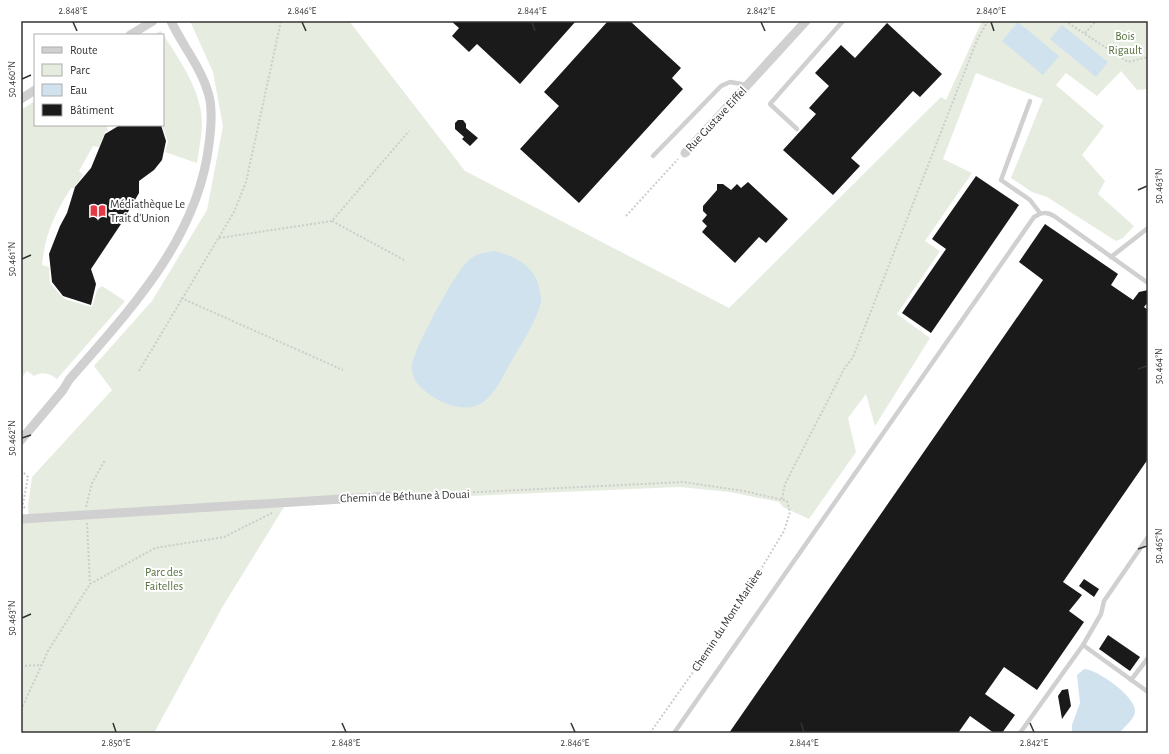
<svg xmlns="http://www.w3.org/2000/svg" width="1169" height="754" font-family="'Alegreya Sans',sans-serif">
<style>
.green{fill:#e6ecdf}
.water{fill:#cfe2ee}
.building{fill:#1a1a1a}
.lines{fill:none;stroke-linecap:round;stroke-linejoin:round}
.path{stroke:#cdcdcd;stroke-width:2;stroke-dasharray:2 2;stroke-linecap:butt}
.service{stroke:#d0d0d0;stroke-width:4.5}
.minor{stroke:#d0d0d0;stroke-width:9}
.ticks{fill:none;stroke:#333;stroke-width:1.5}
.labels{text-anchor:middle;dominant-baseline:central;stroke-width:4;stroke-linejoin:round;paint-order:stroke}
.park-label{font-size:12px;fill:#56703f;stroke:#fff}
.street-label{font-size:12px;fill:#333;stroke:#fff}
.poi-label{font-size:12px;fill:#333;stroke:#fff;text-anchor:start}
.neatline{fill:none;stroke:#333;stroke-width:1.5}
.ticks-label{font-size:10px;text-anchor:middle;fill:#333}
</style>
<rect width="100%" height="100%" fill="#fff"/>
<!-- green -->
<g class="green">
<path d="M 190,21 L 349,21 L 465,171 L 729,308 L 941,97 L 946,100 L 982,21 L 1148,21 L 1148,89 L 1137,90 L 1121,71 L 1097,96 L 1066,73 L 1056,85 L 1104,126 L 1082,155 L 1105,181 L 1098,194 L 1134,226 L 1123,238 L 1116,241 L 1047,197 L 1032,192 L 1011,178 L 1043,99 L 976,73 L 943,159 L 972,173 L 925,241 L 940,251 L 897,314 L 930,338 L 875,426 L 866,394 L 848,418 L 856,452 L 809,519 L 783,507 L 779,502 L 730,492 L 680,487 L 470,496 L 284,507 L 223,606 L 154,733 L 21,733 L 21,523 L 29,523 L 28,505 L 32,477 L 112,390 L 94,366 L 152,301 L 207,210 L 223,126 L 213,72 Z"/>
<path d="M 161,31 C 178,58 203,91 202,126 C 201,138 199,151 197,163 L 165,152 L 168,142 L 162,125 L 163,35 L 153,35 Z"/>
<path d="M 35,101 L 35,125 L 107,125 L 108,131 L 105,132 L 99,147 L 93,146 L 79,171 L 83,175 L 74,188 L 71,188 C 54,215 45,234 42,265 L 49,267 L 50,283 L 64,299 L 92,307 L 97,290 L 102,286 L 125,301 L 57,379 C 50,373 42,371 34,376 L 27,371 L 21,378 L 21,110 Z"/>
</g>
<!-- water -->
<g class="water">
<path d="M 1018,22 L 1059,56 L 1043,75 L 1002,41 Z"/>
<path d="M 1062,25 L 1108,62 L 1096,77 L 1050,39 Z"/>
<path d="M 494,251 C 516,256 537,267 540,292 C 540,295 542,300 541,303 C 535,323 522,343 512,360 C 503,375 494,398 478,405 C 458,414 426,397 415,380 C 413,375 411,371 412,365 C 414,349 456,270 469,260 C 476,254 485,252 494,251 Z"/>
<path d="M 1084,669 C 1097,669 1136,697 1135,711 C 1135,719 1124,727 1119,733 L 1072,732 L 1072,725 L 1080,703 L 1077,675 Z"/>
</g>
<!-- building -->
<g class="building">
<path d="M 451,21 L 576,21 L 520,84 L 477,44 L 469,52 L 452,36 L 459,28 Z"/>
<path d="M 608,21 L 630,21 L 681,68 L 672,78 L 683,89 L 579,203 L 520,149 L 559,106 L 544,92 Z"/>
<path d="M 887,23 L 942,74 L 920,97 L 913,91 L 851,158 L 860,166 L 833,195 L 783,150 L 816,114 L 809,108 L 829,86 L 815,73 L 841,45 L 855,58 Z"/>
<path d="M 458,120 L 463,120 L 466,124 L 466,128 L 478,138 L 470,146 L 462,139 L 464,137 L 455,129 L 455,123 Z"/>
<path d="M 120,125 L 161,125 L 166,141 L 162,160 L 154,170 L 139,181 L 139,193 L 121,224 L 91,269 L 96,284 L 91,305 L 63,296 L 52,282 L 49,254 L 60,226 L 67,213 L 75,187 L 91,168 L 105,134 Z"/>
<path d="M 976,176 L 1019,205 L 931,333 L 902,313 L 946,249 L 932,239 Z"/>
<path d="M 748,182 L 788,219 L 766,243 L 759,237 L 735,263 L 702,232 L 707,226 L 702,221 L 707,215 L 703,211 L 703,206 L 717,190 L 717,184 L 723,184 L 731,190 L 737,184 L 741,188 Z"/>
<path d="M 1045,224 L 1118,274 L 1111,285 L 1133,300 L 1139,292 L 1148,290 L 1148,302 L 1144,307 L 1148,310 L 1148,459 L 1063,582 L 1082,595 L 1069,611 L 1084,622 L 1037,690 L 1004,667 L 985,694 L 1015,715 L 1002,733 L 994,733 L 970,716 L 958,733 L 729,733 L 1043,280 L 1019,262 Z"/>
<path d="M 1084,579 L 1099,589 L 1094,597 L 1079,586 Z"/>
<path d="M 1108,635 L 1140,657 L 1130,671 L 1099,649 Z"/>
<path d="M 1068,689 L 1071,706 L 1062,719 L 1058,696 L 1062,690 Z"/>
</g>
<g class="lines">
<!-- path -->
<g class="path">
<path d="M 1065,21 L 1128,62 L 1148,57"/>
<path d="M 1085,33 L 1096,21"/>
<path d="M 626,216 L 678,159"/>
<path d="M 332,221 L 406,261"/>
<path d="M 219,238 L 332,221 L 409,131"/>
<path d="M 181,298 L 343,370"/>
<path d="M 139,371 L 234,212 L 246,182 L 281,21"/>
<path d="M 21,470 L 28,477 L 23,504 L 25,509"/>
<path d="M 397,496 L 683,482 L 744,491 L 787,501 L 790,512 L 784,531 L 732,617 L 650,733"/>
<path d="M 782,499 L 785,484 L 844,369 L 853,357 L 977,40 L 988,21"/>
<path d="M 86,507 L 92,483 L 105,460"/>
<path d="M 87,523 L 90,584"/>
<path d="M 21,666 L 42,665"/>
<path d="M 21,710 L 48,651 L 90,584 L 155,548 L 224,537 L 272,513"/>
</g>
<!-- service -->
<g class="service">
<path d="M 1030,101 L 1001,180 L 1030,200 L 1040,213"/>
<path d="M 797,129 L 770,104 L 843,21"/>
<path d="M 653,156 L 721,86 L 730,82 L 747,85"/>
<path d="M 1111,257 L 1148,228"/>
<path d="M 1083,645 L 1148,692"/>
<path d="M 1131,680 L 1148,658"/>
<path d="M 674,733 L 1034,217 C 1041,213 1046,211 1054,216 L 1148,283"/>
<path d="M 1020,733 L 1083,645 L 1101,614 L 1104,601 L 1148,537"/>
</g>
<!-- minor -->
<g class="minor">
<path d="M 130,35 L 153,21"/>
<path d="M 21,99 L 35,90"/>
<path d="M 685,153 L 806,21"/>
<path d="M 21,440 L 63,390 L 69,380 C 129,311 198,239 209,144 C 211,129 213,111 209,96 C 202,68 183,47 171,21"/>
<path d="M 21,519 L 388,496"/>
</g>
</g>
<!-- ticks -->
<path class="ticks" d="M 73,22 L 77,31M 302,22 L 306,31M 532,22 L 535,31M 761,22 L 765,31M 991,22 L 994,31M 22,79 L 31,75M 1138,190 L 1147,186M 22,259 L 31,255M 1138,369 L 1147,366M 22,438 L 31,435M 1138,549 L 1147,546M 22,618 L 31,614M 113,723 L 116,732M 342,723 L 346,732M 571,723 L 575,732M 801,723 L 804,732M 1030,723 L 1034,732"/>
<!-- icons -->
<defs>
<symbol id="library-bare" viewBox="-9 -9 18 18"><path d="M-6-4Q-3-5.5-.7-3.5V5Q-3 3-6 4ZM6-4Q3-5.5 .7-3.5V5Q3 3 6 4Z" fill="#e63946" stroke="#fff" stroke-width="2.5" paint-order="stroke"/></symbol>
</defs>
<g fill-rule="evenodd">
<use href="#library-bare" x="87" y="200" width="22" height="22"/>
</g>
<g class="labels">
<!-- park labels -->
<g class="park-label">
<text x="1125" y="36">Bois<tspan x="1125" dy="14">Rigault</tspan></text>
<text x="164" y="572">Parc des<tspan x="164" dy="14">Faitelles</tspan></text>
</g>
<!-- street labels -->
<g class="street-label">
<text transform="translate(716 119) rotate(-47)">Rue Gustave Eiffel</text>
<text transform="translate(405 496) rotate(-2)">Chemin de Béthune à Douai</text>
<text transform="translate(727 620) rotate(-57)">Chemin du Mont Marlière</text>
</g>
<!-- poi labels -->
<g class="poi-label">
<text x="110" y="204">Médiathèque Le<tspan x="110" dy="14">Trait d'Union</tspan></text>
</g>
</g>
<!-- border -->
<rect width="1169" height="754" fill="none" stroke="#ffffff" stroke-width="44"/>
<!-- legend -->
<rect x="34" y="34" width="130" height="92" fill="#ffffff" stroke="#adadad"/>
<rect x="42" y="47" width="20" height="6" fill="#d0d0d0" stroke="#adadad"/>
<text x="70" y="54" font-size="12" fill="#333333">Route</text>
<rect x="42" y="64" width="20" height="12" fill="#e6ecdf" stroke="#adadad"/>
<text x="70" y="74" font-size="12" fill="#333333">Parc</text>
<rect x="42" y="84" width="20" height="12" fill="#cfe2ee" stroke="#adadad"/>
<text x="70" y="94" font-size="12" fill="#333333">Eau</text>
<rect x="42" y="104" width="20" height="12" fill="#1a1a1a" stroke="#adadad"/>
<text x="70" y="114" font-size="12" fill="#333333">Bâtiment</text>
<rect x="22" y="22" width="1125" height="710" class="neatline"/>
<g class="ticks-label">
<text x="73" y="14">2.848°E</text>
<text x="302" y="14">2.846°E</text>
<text x="532" y="14">2.844°E</text>
<text x="761" y="14">2.842°E</text>
<text x="991" y="14">2.840°E</text>
<text transform="translate(11 79) rotate(-90)" y="4">50.460°N</text>
<text transform="translate(1158 186) rotate(-90)" y="4">50.463°N</text>
<text transform="translate(11 259) rotate(-90)" y="4">50.461°N</text>
<text transform="translate(1158 366) rotate(-90)" y="4">50.464°N</text>
<text transform="translate(11 438) rotate(-90)" y="4">50.462°N</text>
<text transform="translate(1158 546) rotate(-90)" y="4">50.465°N</text>
<text transform="translate(11 618) rotate(-90)" y="4">50.463°N</text>
<text x="116" y="746">2.850°E</text>
<text x="346" y="746">2.848°E</text>
<text x="575" y="746">2.846°E</text>
<text x="804" y="746">2.844°E</text>
<text x="1034" y="746">2.842°E</text>
</g>
</svg>
